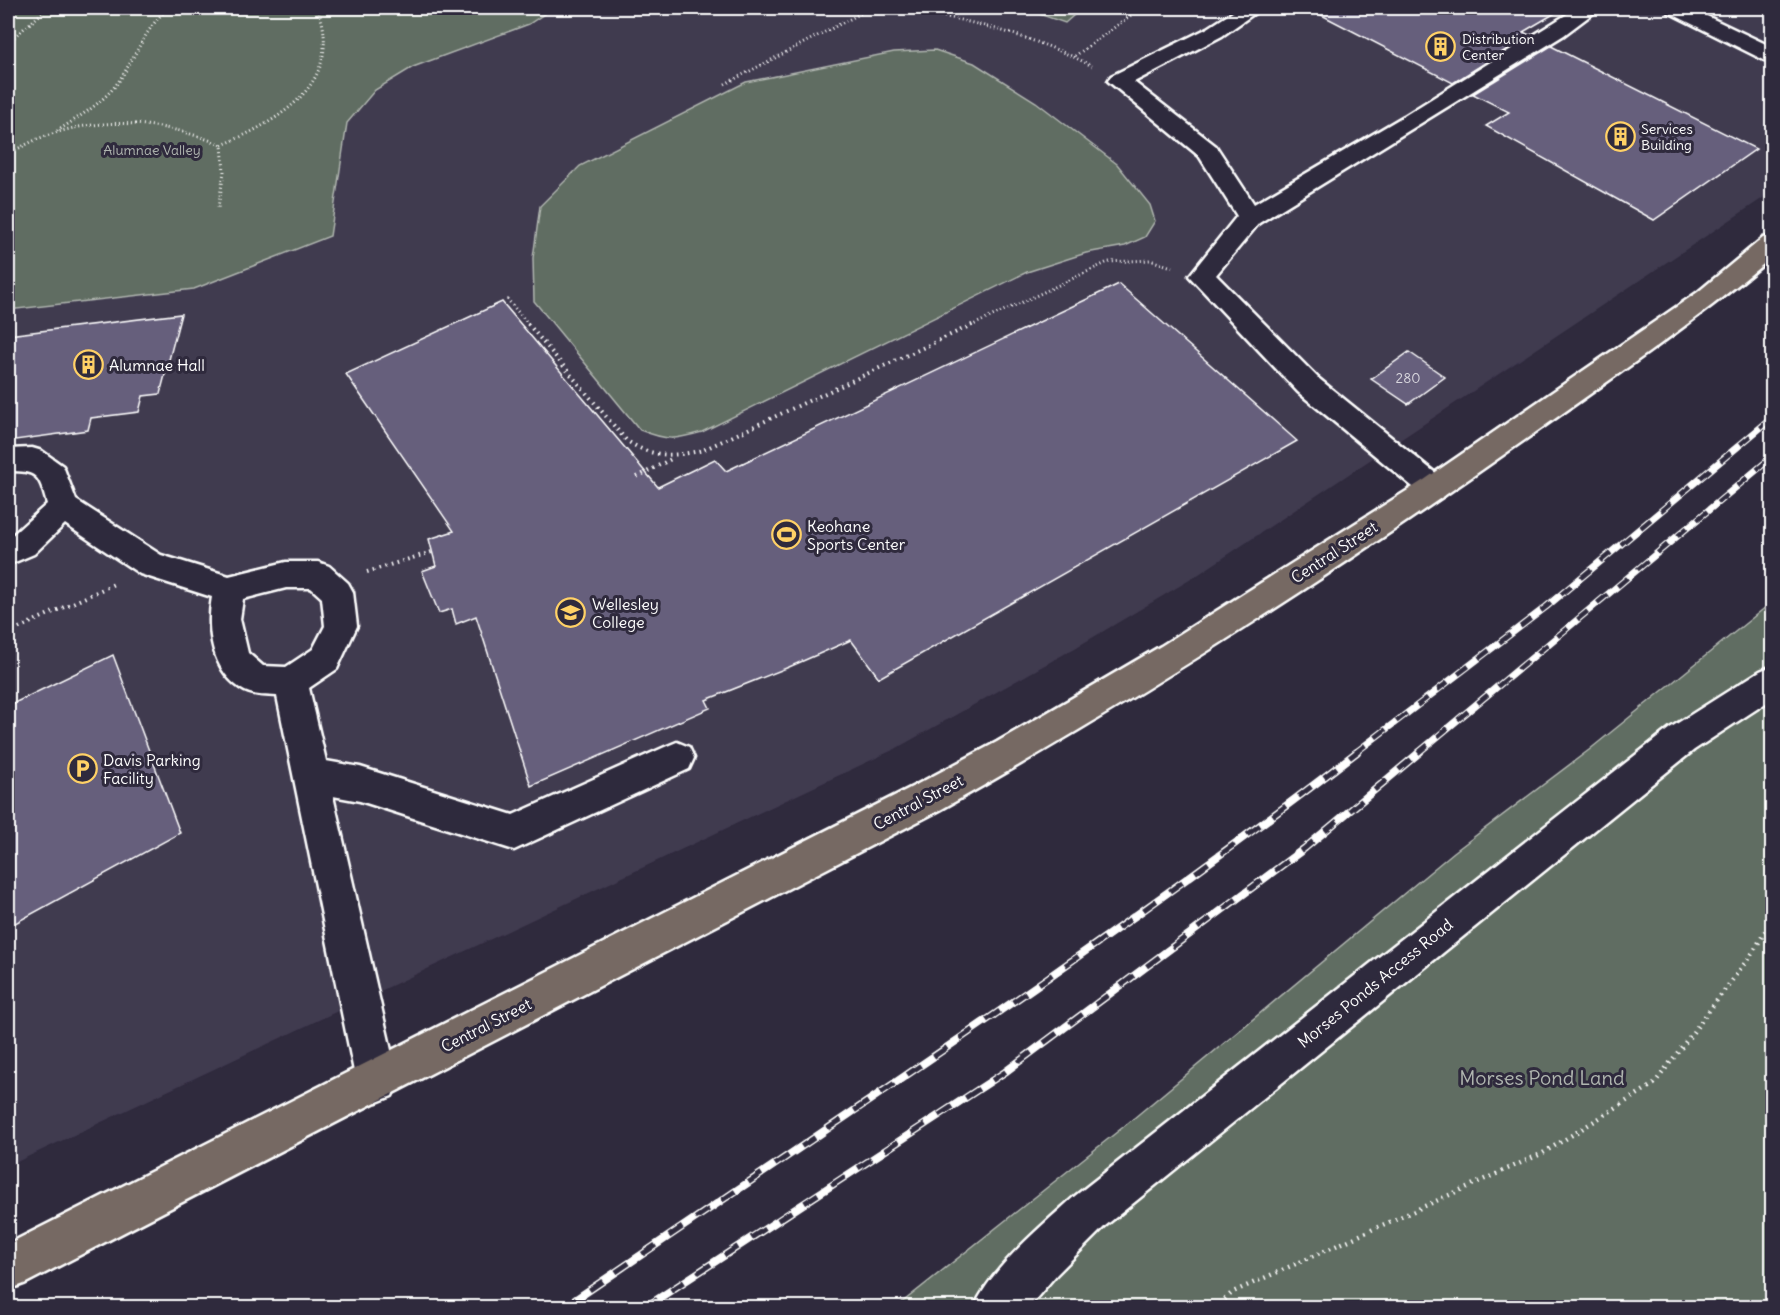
<svg xmlns="http://www.w3.org/2000/svg" width="1780" height="1315" font-family="Delius,sans-serif">
<style>
.built{fill:#403a50}
.green{fill:#616d62;stroke:#b0b6b0;stroke-width:1.5}
.building{fill:#665e7c;stroke:#fff;stroke-width:1.5}
.lines{fill:none;stroke-linecap:round;stroke-linejoin:round}
.minor-casing{stroke:#fff;stroke-width:5}
.major-casing{stroke:#fff;stroke-width:5}
.path-far2{stroke:#fff;stroke-width:3;stroke-dasharray:1 3;stroke-linecap:butt}
.path-far1{stroke:#fff;stroke-width:4;stroke-dasharray:1.5 4.5;stroke-linecap:butt}
.path{stroke:#fff;stroke-width:4.5;stroke-dasharray:1.5 5;stroke-linecap:butt}
.minor{fill:#2f2a3d;fill-rule:evenodd}
.major{fill:#766964;fill-rule:evenodd}
.rail-far1-casing{stroke:#fff;stroke-width:7}
.rail-casing{stroke:#fff;stroke-width:8}
.rail-far1{stroke:#2f2a3d;stroke-width:4.5;stroke-dasharray:13;stroke-linecap:butt}
.rail{stroke:#2f2a3d;stroke-width:5;stroke-dasharray:16;stroke-linecap:butt}
.labels{text-anchor:middle;dominant-baseline:central;stroke-width:6;stroke-linejoin:round;paint-order:stroke}
.far-poi-label{font-size:14px;fill:#fff;stroke:#2f2a3d;text-anchor:start}
.far-park-label{font-size:14px;fill:#b0b6b0;stroke:#2f2a3d}
.number-label{font-size:14px;fill:#d9d7de}
.poi-label{font-size:16px;fill:#fff;stroke:#2f2a3d;text-anchor:start}
.street-label{font-size:16px;fill:#fff;stroke:#2f2a3d}
.near-park-label{font-size:20px;fill:#b0b6b0;stroke:#2f2a3d}
</style>
<rect width="100%" height="100%" fill="#2f2a3d"/>
<filter id="ink" filterUnits="userSpaceOnUse"><feTurbulence type="fractalNoise" baseFrequency=".0167" numOctaves="2"/><feDisplacementMap in="SourceGraphic" scale="12" xChannelSelector="R" yChannelSelector="G"/><feConvolveMatrix kernelMatrix="1 2 1 2 8 2 1 2 1" color-interpolation-filters="sRGB"/></filter>
<g filter="url(#ink)">
<!-- built -->
<path class="built" d="M 8,8 L 1772,8 L 1772,192 L 1193,578 L 1075,648 L 895,749 L 8,1166 Z"/>
<!-- green -->
<g class="green">
<path d="M 8,8 L 553,8 L 529,24 L 413,67 L 375,90 L 347,123 L 330,236 L 194,289 L 8,310 Z"/>
<path d="M 1022,8 L 1082,8 L 1065,23 Z"/>
<path d="M 935,50 L 974,63 L 1036,102 L 1117,164 L 1150,205 L 1155,221 L 1145,237 L 1125,246 L 1086,253 L 1027,272 L 702,432 C 674,440 668,441 640,430 L 534,301 L 533,258 L 540,206 L 580,166 L 746,82 L 894,52 Z"/>
<path d="M 1772,602 L 1772,1307 L 895,1308 L 1122,1128 L 1454,852 L 1589,750 Z"/>
</g>
<!-- building -->
<g class="building">
<path d="M 1308,8 L 1564,8 L 1523,32 L 1530,35 L 1453,83 Z"/>
<path d="M 1551,46 L 1756,149 L 1654,220 L 1486,126 L 1509,112 L 1473,94 Z"/>
<path d="M 1119,284 L 1297,441 L 879,678 L 851,640 L 789,667 L 706,700 L 710,708 L 531,786 L 476,616 L 456,624 L 452,609 L 439,613 L 422,571 L 436,566 L 429,539 L 454,531 L 346,374 L 502,302 L 658,487 L 715,459 L 726,471 Z"/>
<path d="M 181,314 L 160,394 L 143,396 L 139,412 L 91,418 L 88,430 L 8,441 L 8,335 Z"/>
<path d="M 1409,352 L 1445,377 L 1408,404 L 1371,379 Z"/>
<path d="M 113,655 L 180,833 L 8,927 L 8,706 Z"/>
</g>
<g class="lines">
<defs>
<g id="minor">
<path d="M 1239,8 L 1262,8 L 1222,36 L 1134,82 L 1216,146 L 1254,204 L 1404,116 L 1577,8 L 1600,8 L 1564,35 L 1259,223 L 1216,275 L 1318,378 L 1444,480 L 1449,488 L 1444,496 L 1434,500 L 1424,496 L 1298,392 L 1189,276 L 1237,216 L 1199,156 L 1108,81 L 1111,76 L 1208,28 Z"/>
<path d="M 1665,8 L 1690,8 L 1772,47 L 1772,61 L 1764,60 L 1668,12 Z"/>
<path d="M 32,448 L 42,451 L 63,466 L 76,500 L 161,555 L 229,576 L 286,562 L 318,562 L 329,566 L 348,583 L 353,592 L 357,626 L 337,669 L 309,688 L 326,761 L 360,767 L 513,815 L 665,747 L 677,742 L 689,747 L 694,758 L 689,769 L 514,850 L 360,801 L 333,796 L 398,1081 L 392,1096 L 377,1102 L 362,1096 L 356,1081 L 277,696 C 266,695 255,696 245,691 C 212,673 206,631 212,597 L 140,574 L 65,524 L 34,554 L 8,565 L 8,539 L 47,504 C 39,475 38,471 8,471 L 8,449 ZM 286,588 L 311,588 L 322,598 L 325,626 L 313,649 L 286,667 L 263,666 L 248,653 L 240,619 L 243,599 Z"/>
<path d="M 1772,666 L 1772,699 L 1694,750 L 1105,1226 L 1057,1274 L 1028,1308 L 974,1308 C 991,1268 1043,1225 1075,1196 L 1670,728 L 1760,671 Z"/>
</g>
<path id="major" d="M 1772,236 L 1772,257 C 1694,323 1609,380 1526,439 C 1337,572 1142,697 940,810 L 24,1284 L 8,1290 L 8,1244 L 914,786 L 997,742 L 1161,646 L 1424,480 L 1698,292 L 1763,238 Z"/>
</defs>
<!-- minor casing -->
<use href="#minor" class="minor-casing"/>
<!-- major casing -->
<use href="#major" class="major-casing"/>
<!-- path-far2 -->
<g class="path-far2">
<path d="M 901,8 C 967,20 1032,35 1092,66"/>
<path d="M 8,11 L 16,8"/>
<path d="M 8,42 L 48,8"/>
<path d="M 1075,56 L 1141,8"/>
<path d="M 725,84 L 871,8"/>
<path d="M 57,131 C 79,117 103,103 119,81 C 136,56 145,29 168,8"/>
<path d="M 222,145 C 280,121 345,83 318,8"/>
<path d="M 8,153 C 21,148 33,140 46,136 C 104,115 166,122 222,145 L 224,172 L 218,208"/>
<path d="M 507,299 L 530,326"/>
<path d="M 971,326 L 1108,262 L 1150,260 L 1172,267"/>
</g>
<!-- path-far1 -->
<g class="path-far1">
<path d="M 528,324 L 626,440 C 651,458 674,457 703,450 L 974,324"/>
<path d="M 637,477 L 673,458"/>
<path d="M 367,572 L 432,552"/>
<path d="M 8,633 L 116,583"/>
</g>
<!-- path -->
<path class="path" d="M 1215,1308 L 1233,1292 L 1543,1153 L 1654,1084 L 1754,951 L 1772,919"/>
<!-- minor -->
<use href="#minor" class="minor"/>
<!-- major -->
<use href="#major" class="major"/>
<defs>
<g id="rail-far1">
<path d="M 1355,753 L 1546,607 L 1772,418"/>
<path d="M 1418,753 L 1772,457"/>
</g>
<g id="rail">
<path d="M 563,1308 C 830,1126 1101,949 1357,752"/>
<path d="M 644,1308 L 1005,1072 L 1305,848 L 1420,752"/>
</g>
</defs>
<!-- rail-far1 casing -->
<use href="#rail-far1" class="rail-far1-casing"/>
<!-- rail casing -->
<use href="#rail" class="rail-casing"/>
<!-- rail-far1 -->
<use href="#rail-far1" class="rail-far1"/>
<!-- rail -->
<use href="#rail" class="rail"/>
</g>
</g>
<!-- icons -->
<defs>
<symbol id="building-ring" viewBox="-11 -11 22 22"><circle r="9.5" fill="#2f2a3d" stroke="#ffd166" stroke-width="1.5"/><path d="M-4-6H4V6H1V3H-1V6H-4ZM-2.5-4.3h1.7v1.8h-1.7ZM.8-4.3h1.7v1.8H.8ZM-2.5-1h1.7V.8h-1.7ZM.8-1h1.7V.8H.8Z" fill="#ffd166"/></symbol>
<symbol id="stadium-ring" viewBox="-11 -11 22 22"><circle r="9.5" fill="#2f2a3d" stroke="#ffd166" stroke-width="1.5"/><path d="M0-5a6.5 5 0 1 0 0 10a6.5 5 0 1 0 0-10ZM-3.5-1.8h7v3.6h-7Z" fill="#ffd166"/></symbol>
<symbol id="university-ring" viewBox="-11 -11 22 22"><circle r="9.5" fill="#2f2a3d" stroke="#ffd166" stroke-width="1.5"/><path d="M0-5L7-2L0 1L-7-2ZM-4 1L0 2.5L4 1V4Q0 6-4 4Z" fill="#ffd166"/></symbol>
<symbol id="parking-ring" viewBox="-11 -11 22 22"><circle r="9.5" fill="#2f2a3d" stroke="#ffd166" stroke-width="1.5"/><path d="M-3.5-5.5H1a3.5 3.5 0 0 1 0 7H-1V5.5H-3.5ZM-1-3.4V-.6H.8a1.4 1.4 0 0 0 0-2.8Z" fill="#ffd166"/></symbol>
</defs>
<g fill-rule="evenodd">
<use href="#building-ring" x="1424" y="30" width="33" height="33"/>
<use href="#building-ring" x="1604" y="120" width="33" height="33"/>
<use href="#building-ring" x="72" y="348" width="33" height="33"/>
<use href="#stadium-ring" x="770" y="518" width="33" height="33"/>
<use href="#university-ring" x="554" y="596" width="33" height="33"/>
<use href="#parking-ring" x="66" y="752" width="33" height="33"/>
</g>
<g class="labels">
<!-- far-poi labels -->
<g class="far-poi-label">
<text x="1462" y="39">Distribution<tspan x="1462" dy="16">Center</tspan></text>
<text x="1641" y="129">Services<tspan x="1641" dy="16">Building</tspan></text>
</g>
<!-- far-park labels -->
<g class="far-park-label">
<text x="152" y="150">Alumnae Valley</text>
</g>
<!-- number labels -->
<g class="number-label">
<text x="1408" y="378">280</text>
</g>
<!-- poi labels -->
<g class="poi-label">
<text x="109" y="365">Alumnae Hall</text>
<text x="807" y="526">Keohane<tspan x="807" dy="18">Sports Center</tspan></text>
<text x="592" y="604">Wellesley<tspan x="592" dy="18">College</tspan></text>
<text x="103" y="760">Davis Parking<tspan x="103" dy="18">Facility</tspan></text>
</g>
<!-- street labels -->
<g class="street-label">
<text transform="translate(1334 552) rotate(-33)">Central Street</text>
<text transform="translate(918 802) rotate(-28)">Central Street</text>
<text transform="translate(1375 983) rotate(-39)">Morses Ponds Access Road</text>
<text transform="translate(486 1025) rotate(-27)">Central Street</text>
</g>
<!-- near-park labels -->
<g class="near-park-label">
<text x="1542" y="1077">Morses Pond Land</text>
</g>
</g>
<!-- margin -->
<rect width="1780" height="1315" fill="none" stroke="#2f2a3d" stroke-width="30"/>
<rect x="15" y="15" width="1750" height="1285" fill="none" stroke="#fff" stroke-width="2" filter="url(#ink)"/>
</svg>
